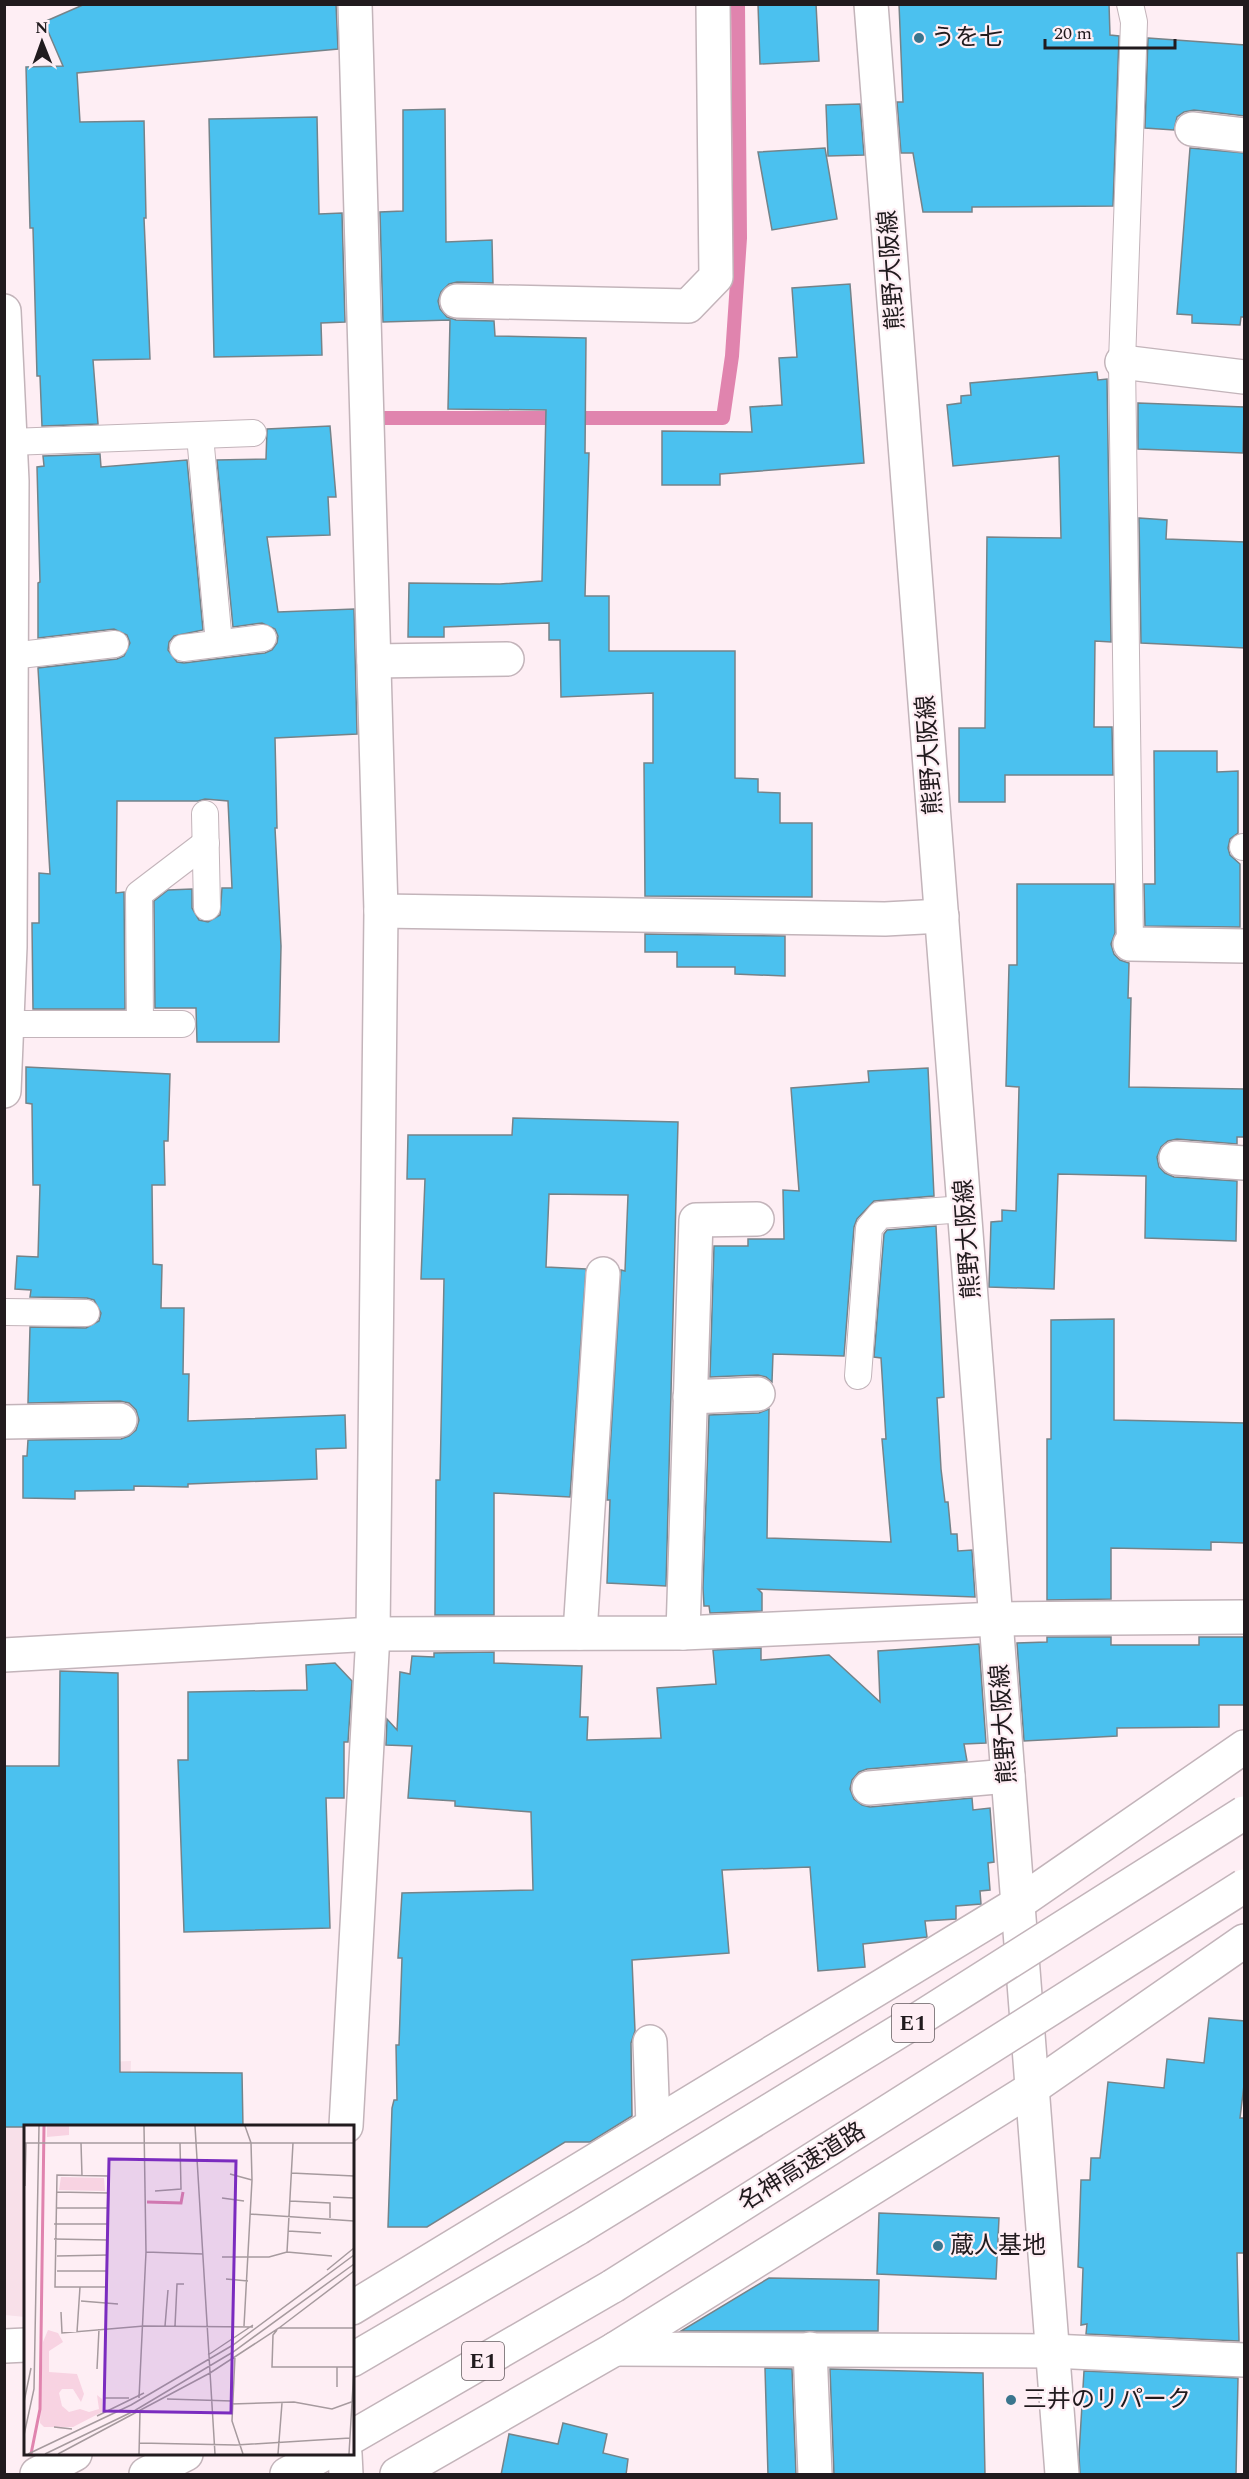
<svg xmlns="http://www.w3.org/2000/svg" width="1249" height="2479" font-family="Spectral,'Noto Sans JP',serif">
<style>
.built{fill:#f8e0e9}
.lines{fill:none;stroke-linecap:round;stroke-linejoin:round}
.stream{stroke:#e084ae;stroke-width:14}
.building{fill:#4bc1ef;stroke:#758389;stroke-width:1.5}
.service-casing{stroke:#c3b4ba;stroke-width:28}
.minor-casing{stroke:#c3b4ba;stroke-width:36}
.secondary-casing{stroke:#c3b4ba;stroke-width:36}
.motorway-casing{stroke:#c3b4ba;stroke-width:36}
.service{stroke:#fff;stroke-width:26}
.minor{stroke:#fff;stroke-width:33}
.secondary{stroke:#fff;stroke-width:33}
.motorway{stroke:#fff;stroke-width:33}
.motorway-bridge-casing{stroke:#c3b4ba;stroke-width:36;stroke-linecap:butt}
.motorway-bridge{stroke:#fff;stroke-width:33}
.poi-dot{fill:#3a758d;stroke:#feeef4;stroke-width:2}
.labels{text-anchor:middle;dominant-baseline:central;stroke-width:4.5;stroke-linejoin:round;paint-order:stroke}
.shield{fill:#feeef4;stroke:#635a5e;stroke-width:1.5}
.shield-label{font-size:22px;font-weight:bold;fill:#211b1e}
.poi-label{font-size:24px;fill:#211b1e;stroke:#feeef4;text-anchor:start}
.street-label{font-size:24px;fill:#211b1e;stroke:#feeef4}
.inset-river{fill:none;stroke:#e084ae;stroke-width:3}
.inset-road{fill:none;stroke:#a69a9e;stroke-width:1.5}
.view{fill:#7b2cbf;fill-opacity:0.15;stroke:#7b2cbf;stroke-width:3}
.inset-edge{fill:none;stroke:#211b1e;stroke-width:3}
</style>
<rect width="100%" height="100%" fill="#feeef4"/>
<!-- built -->
<path class="built" d="M 131,2061 L 129,2126 L 26,2126 L 25,2317 L 5,2315 L 5,2066 Z"/>
<g class="lines">
<!-- stream -->
<path class="stream" d="M 382,418 L 723,418 L 732,356 L 740,238 L 738,4"/>
</g>
<!-- building -->
<g class="building">
<path d="M 85,4 L 336,4 L 338,49 L 77,73 L 80,122 L 144,121 L 146,218 L 144,218 L 150,359 L 93,360 L 98,424 L 42,426 L 40,376 L 37,376 L 33,228 L 30,228 L 26,67 L 63,66 L 44,22 Z"/>
<path d="M 758,4 L 816,4 L 819,61 L 760,64 Z"/>
<path d="M 899,4 L 1109,4 L 1110,35 L 1119,36 L 1113,206 L 972,207 L 972,212 L 923,212 L 913,153 L 901,153 L 897,102 L 903,102 Z"/>
<path d="M 1148,38 L 1245,45 L 1245,116 L 1194,110 L 1184,112 L 1177,117 L 1174,130 L 1145,128 Z"/>
<path d="M 860,104 L 864,155 L 828,156 L 826,105 Z"/>
<path d="M 445,109 L 446,242 L 492,240 L 493,283 L 457,282 L 449,284 L 441,292 L 438,301 L 440,309 L 447,317 L 456,320 L 494,321 L 495,336 L 586,338 L 585,453 L 589,453 L 585,596 L 609,596 L 609,651 L 735,651 L 735,778 L 758,779 L 758,792 L 780,793 L 780,823 L 812,823 L 812,897 L 645,896 L 644,763 L 653,763 L 653,693 L 561,697 L 560,640 L 549,640 L 549,623 L 444,627 L 444,637 L 408,637 L 409,583 L 500,584 L 542,581 L 546,410 L 448,409 L 450,320 L 383,322 L 380,212 L 403,211 L 403,110 Z"/>
<path d="M 317,117 L 319,214 L 342,213 L 345,322 L 321,323 L 322,355 L 214,357 L 209,119 Z"/>
<path d="M 825,148 L 837,219 L 772,230 L 758,152 Z"/>
<path d="M 1190,148 L 1245,153 L 1245,317 L 1241,317 L 1240,325 L 1192,323 L 1192,315 L 1177,314 Z"/>
<path d="M 850,284 L 864,463 L 720,474 L 720,485 L 662,485 L 662,431 L 752,432 L 750,407 L 782,405 L 779,358 L 797,357 L 792,288 Z"/>
<path d="M 1097,372 L 1098,380 L 1107,379 L 1111,642 L 1095,641 L 1094,727 L 1112,727 L 1113,775 L 1005,775 L 1005,802 L 959,802 L 959,728 L 985,728 L 987,537 L 1061,538 L 1059,456 L 953,466 L 947,405 L 961,403 L 961,396 L 971,395 L 970,383 Z"/>
<path d="M 1138,403 L 1244,407 L 1243,453 L 1138,449 Z"/>
<path d="M 330,426 L 336,497 L 328,497 L 330,535 L 267,537 L 278,612 L 354,609 L 357,734 L 275,738 L 277,828 L 275,828 L 281,946 L 279,1042 L 197,1042 L 196,1008 L 155,1008 L 154,901 L 168,890 L 192,889 L 192,908 L 199,920 L 208,922 L 220,915 L 222,888 L 232,888 L 228,801 L 205,799 L 198,801 L 117,801 L 116,893 L 124,892 L 125,1009 L 33,1009 L 32,923 L 39,923 L 39,873 L 50,874 L 38,668 L 117,659 L 124,656 L 130,643 L 127,635 L 114,629 L 38,638 L 38,583 L 40,582 L 37,467 L 44,466 L 43,456 L 100,454 L 101,467 L 187,460 L 203,630 L 174,636 L 169,642 L 168,650 L 177,662 L 184,663 L 265,653 L 272,650 L 277,643 L 278,636 L 275,629 L 262,623 L 233,627 L 217,460 L 266,459 L 267,429 Z"/>
<path d="M 1139,518 L 1167,520 L 1166,539 L 1245,542 L 1245,648 L 1141,643 Z"/>
<path d="M 1154,751 L 1217,751 L 1217,772 L 1238,771 L 1238,833 L 1230,839 L 1228,848 L 1230,855 L 1240,864 L 1240,927 L 1145,926 L 1144,884 L 1155,884 Z"/>
<path d="M 1017,884 L 1114,884 L 1115,933 L 1111,944 L 1114,954 L 1120,960 L 1129,963 L 1128,998 L 1131,998 L 1129,1087 L 1245,1089 L 1245,1137 L 1237,1137 L 1237,1144 L 1177,1139 L 1168,1141 L 1161,1147 L 1157,1157 L 1159,1167 L 1165,1173 L 1174,1177 L 1237,1181 L 1236,1241 L 1145,1238 L 1146,1176 L 1058,1174 L 1054,1289 L 989,1287 L 991,1222 L 1002,1221 L 1002,1210 L 1016,1211 L 1019,1087 L 1006,1086 L 1009,965 L 1017,965 Z"/>
<path d="M 645,934 L 785,936 L 785,976 L 735,974 L 735,967 L 677,967 L 677,952 L 645,952 Z"/>
<path d="M 26,1067 L 170,1074 L 168,1141 L 164,1141 L 165,1185 L 152,1185 L 153,1264 L 162,1265 L 161,1308 L 184,1308 L 183,1374 L 189,1374 L 188,1421 L 345,1415 L 346,1448 L 316,1449 L 317,1479 L 188,1484 L 188,1487 L 134,1486 L 134,1490 L 75,1491 L 75,1499 L 23,1498 L 23,1456 L 27,1456 L 28,1440 L 121,1439 L 129,1436 L 136,1430 L 139,1420 L 136,1410 L 129,1403 L 120,1401 L 28,1403 L 30,1327 L 86,1328 L 99,1321 L 101,1313 L 94,1300 L 87,1298 L 30,1297 L 31,1290 L 15,1289 L 17,1256 L 38,1257 L 40,1185 L 33,1185 L 32,1104 L 26,1103 Z"/>
<path d="M 928,1068 L 934,1196 L 874,1201 L 857,1219 L 854,1227 L 844,1356 L 773,1354 L 772,1382 L 766,1377 L 758,1375 L 710,1377 L 714,1246 L 748,1246 L 748,1239 L 784,1239 L 783,1190 L 799,1191 L 791,1088 L 869,1082 L 868,1071 Z"/>
<path d="M 513,1118 L 678,1122 L 666,1586 L 607,1583 L 610,1500 L 607,1500 L 621,1270 L 625,1271 L 628,1195 L 549,1194 L 546,1267 L 586,1269 L 570,1497 L 494,1493 L 494,1615 L 435,1615 L 436,1480 L 440,1480 L 444,1279 L 421,1279 L 425,1179 L 407,1179 L 408,1135 L 512,1135 Z"/>
<path d="M 936,1226 L 944,1397 L 937,1398 L 941,1469 L 945,1502 L 948,1502 L 951,1534 L 957,1534 L 958,1551 L 972,1550 L 975,1597 L 758,1589 L 762,1593 L 762,1611 L 710,1613 L 709,1606 L 704,1606 L 703,1588 L 709,1415 L 759,1413 L 769,1409 L 767,1538 L 891,1542 L 882,1439 L 886,1439 L 881,1358 L 874,1357 L 884,1234 L 887,1230 Z"/>
<path d="M 1114,1319 L 1114,1420 L 1245,1423 L 1245,1543 L 1211,1542 L 1211,1550 L 1111,1548 L 1111,1599 L 1047,1600 L 1047,1439 L 1051,1439 L 1051,1320 Z"/>
<path d="M 1047,1637 L 1111,1637 L 1111,1645 L 1199,1645 L 1199,1637 L 1245,1637 L 1245,1705 L 1219,1705 L 1219,1727 L 1117,1728 L 1117,1736 L 1024,1741 L 1017,1643 L 1047,1642 Z"/>
<path d="M 979,1644 L 986,1743 L 964,1744 L 967,1761 L 867,1769 L 859,1772 L 852,1780 L 850,1789 L 854,1799 L 862,1805 L 870,1807 L 972,1798 L 973,1810 L 990,1808 L 994,1862 L 988,1863 L 990,1890 L 980,1891 L 981,1904 L 956,1906 L 956,1919 L 925,1921 L 927,1937 L 863,1944 L 865,1967 L 818,1971 L 810,1867 L 722,1870 L 729,1953 L 632,1960 L 635,2031 L 631,2043 L 632,2116 L 590,2142 L 565,2142 L 427,2227 L 388,2227 L 392,2108 L 394,2100 L 397,2100 L 396,2045 L 399,2045 L 402,1958 L 398,1958 L 402,1893 L 533,1890 L 531,1812 L 455,1806 L 455,1801 L 408,1798 L 412,1746 L 386,1745 L 387,1719 L 397,1730 L 400,1672 L 410,1674 L 412,1656 L 434,1657 L 434,1653 L 494,1652 L 494,1663 L 582,1666 L 580,1717 L 588,1717 L 587,1740 L 661,1738 L 657,1688 L 716,1684 L 713,1650 L 761,1648 L 761,1660 L 829,1655 L 880,1702 L 878,1651 Z"/>
<path d="M 335,1663 L 352,1681 L 348,1742 L 344,1742 L 344,1798 L 326,1798 L 330,1928 L 184,1932 L 178,1760 L 188,1760 L 188,1692 L 307,1690 L 306,1665 Z"/>
<path d="M 60,1671 L 118,1673 L 120,2072 L 242,2073 L 243,2127 L 4,2127 L 4,1766 L 59,1766 Z"/>
<path d="M 1209,2018 L 1245,2021 L 1245,2077 L 1240,2118 L 1245,2118 L 1245,2227 L 1244,2253 L 1237,2253 L 1239,2341 L 1086,2334 L 1087,2324 L 1081,2325 L 1083,2268 L 1078,2267 L 1081,2180 L 1090,2180 L 1091,2158 L 1100,2158 L 1108,2082 L 1164,2088 L 1167,2059 L 1204,2063 Z"/>
<path d="M 879,2213 L 999,2218 L 996,2279 L 877,2274 Z"/>
<path d="M 769,2278 L 879,2280 L 878,2331 L 681,2331 Z"/>
<path d="M 765,2368 L 792,2369 L 796,2475 L 768,2475 Z"/>
<path d="M 830,2369 L 983,2373 L 985,2475 L 834,2475 Z"/>
<path d="M 1084,2371 L 1238,2378 L 1236,2475 L 1080,2475 L 1079,2455 Z"/>
<path d="M 563,2423 L 607,2434 L 603,2453 L 628,2459 L 626,2475 L 501,2475 L 509,2434 L 558,2444 Z"/>
</g>
<g class="lines">
<defs>
<g id="service">
<path d="M 200,436 L 219,643"/>
<path d="M 10,442 L 253,433"/>
<path d="M 183,648 L 263,638"/>
<path d="M 11,656 L 115,644"/>
<path d="M 205,814 L 207,907"/>
<path d="M 1243,847 L 1244,847"/>
<path d="M 1130,944 L 1122,362 L 1134,22 L 1130,4"/>
<path d="M 7,1024 L 182,1024"/>
<path d="M 140,1024 L 139,894 L 206,843"/>
<path d="M 4,1312 L 86,1313"/>
<path d="M 858,1376 L 869,1228 L 880,1215 L 965,1209"/>
</g>
<g id="minor">
<path d="M 1192,129 L 1244,135"/>
<path d="M 457,301 L 688,306 L 716,277 L 713,4"/>
<path d="M 4,311 L 12,481 L 10,947 L 4,1091"/>
<path d="M 1122,362 L 1244,377"/>
<path d="M 374,661 L 507,659"/>
<path d="M 381,911 L 885,919 L 942,916"/>
<path d="M 1130,944 L 1244,946"/>
<path d="M 1176,1158 L 1244,1163"/>
<path d="M 690,1397 L 758,1394"/>
<path d="M 4,1422 L 120,1420"/>
<path d="M 580,1633 L 603,1274"/>
<path d="M 683,1633 L 696,1220 L 757,1219"/>
<path d="M 4,1655 L 373,1634 L 683,1633 L 997,1619 L 1244,1617"/>
<path d="M 869,1788 L 1008,1776"/>
<path d="M 650,2042 L 653,2125"/>
<path d="M 346,2126 L 373,1634 L 381,911 L 355,4"/>
<path d="M 352,2308 L 1017,1904 L 1244,1747"/>
<path d="M 5,2346 L 26,2345"/>
<path d="M 615,2349 L 1052,2351 L 1244,2360"/>
<path d="M 810,2349 L 815,2474"/>
<path d="M 345,2454 L 346,2474"/>
<path d="M 37,2474 L 75,2454"/>
<path d="M 397,2474 L 615,2349 L 1031,2089 L 1244,1941"/>
</g>
<path id="secondary" d="M 871,4 L 1062,2474"/>
<g id="motorway">
<path d="M 352,2360 L 578,2228"/>
<path d="M 352,2437 L 613,2286"/>
<path d="M 146,2474 L 186,2454"/>
<path d="M 287,2474 L 324,2454"/>
</g>
</defs>
<!-- service casing -->
<use href="#service" class="service-casing"/>
<!-- minor casing -->
<use href="#minor" class="minor-casing"/>
<!-- secondary casing -->
<use href="#secondary" class="secondary-casing"/>
<!-- motorway casing -->
<use href="#motorway" class="motorway-casing"/>
<!-- service -->
<use href="#service" class="service"/>
<!-- minor -->
<use href="#minor" class="minor"/>
<!-- secondary -->
<use href="#secondary" class="secondary"/>
<!-- motorway -->
<use href="#motorway" class="motorway"/>
<defs>
<g id="motorway-bridge">
<path d="M 578,2228 L 906,2027 L 1244,1813"/>
<path d="M 613,2286 L 1244,1886"/>
</g>
</defs>
<!-- motorway-bridge casing -->
<use href="#motorway-bridge" class="motorway-bridge-casing"/>
<!-- motorway-bridge -->
<use href="#motorway-bridge" class="motorway-bridge"/>
</g>
<!-- markers -->
<g class="poi-dot">
<circle cx="919" cy="38" r="6"/>
<circle cx="938" cy="2246" r="6"/>
<circle cx="1011" cy="2400" r="6"/>
</g>
<g class="labels">
<!-- shield labels -->
<g class="shield">
<rect x="892" y="2004" width="42" height="38" rx="4.5"/>
<rect x="462" y="2342" width="42" height="38" rx="4.5"/>
</g>
<g class="shield-label">
<text x="913" y="2023">E1</text>
<text x="483" y="2361">E1</text>
</g>
<!-- poi labels -->
<g class="poi-label">
<text x="931" y="38">うを七</text>
<text x="950" y="2246">蔵人基地</text>
<text x="1023" y="2400">三井のリパーク</text>
</g>
<!-- street labels -->
<g class="street-label">
<text transform="translate(892 270) rotate(-94)">熊野大阪線</text>
<text transform="translate(930 755) rotate(-94)">熊野大阪線</text>
<text transform="translate(968 1239) rotate(-94)">熊野大阪線</text>
<text transform="translate(1004 1724) rotate(-94)">熊野大阪線</text>
<text transform="translate(802 2167) rotate(-32)">名神高速道路</text>
</g>
</g>
<!-- overview -->
<g transform="translate(24 2125)">
<rect width="330" height="330" fill="#feeef4"/>
<path d="M 23,1 L 45,1 L 45,10 L 23,12 ZM 37,52 L 80,53 L 81,66 L 35,65 ZM 24,205 L 34,208 L 39,217 L 25,226 L 25,247 L 53,249 L 60,269 L 57,277 L 49,264 L 38,264 L 35,268 L 38,281 L 45,287 L 56,284 L 65,287 L 75,284 L 73,270 L 78,274 L 78,287 L 49,302 L 20,302 L 16,298 L 19,217 Z" fill="#f8d3e2"/>
<path class="inset-river" d="M 123,77 L 157,78 L 159,67M 7,329 L 16,284 L 20,1"/>
<path class="inset-road" d="M 171,1 L 191,329M 0,18 L 330,18M 57,18 L 58,51M 267,48 L 330,51M 206,49 L 228,55M 1,61 L 2,18M 131,66 L 157,64 L 156,18M 33,67 L 85,68M 309,72 L 330,73M 198,73 L 220,76M 266,76 L 306,78 L 306,93M 32,83 L 85,83M 226,89 L 330,96M 30,99 L 85,99M 264,106 L 297,108M 30,114 L 84,115M 122,127 L 179,129M 263,127 L 269,18M 33,131 L 84,130M 198,132 L 245,132 L 263,127 L 308,131M 303,145 L 330,123M 33,146 L 83,146M 202,154 L 224,156M 82,162 L 31,162 L 33,50 L 84,51 L 82,202M 57,176 L 94,179M 37,187 L 38,208 L 120,201 L 229,202M 141,201 L 144,165M 151,201 L 153,159 L 160,159M 220,201 L 228,55 L 227,18 L 221,1M 255,203 L 330,203M 253,205 L 249,210 L 248,242 L 330,242M 53,207 L 56,162M 184,230 L 229,200M 211,231 L 208,296 L 219,329M 313,242 L 313,262M 73,244 L 75,204M 81,273 L 105,273M 115,273 L 122,127 L 120,1M 143,274 L 208,276M 0,277 L 7,243M 207,279 L 270,277 L 308,284 L 330,276M 73,291 L 120,268M 30,302 L 48,304M 0,310 L 10,264 L 15,1M 115,318 L 212,320 L 326,313M 4,329 L 107,280 L 209,220 L 330,130M 21,329 L 110,286 L 209,227 L 330,139M 34,329 L 186,248 L 255,203 L 330,146M 115,329 L 116,287M 254,329 L 258,278M 325,329 L 330,243"/>
<path class="view" d="M 85,34 L 212,36 L 207,288 L 80,286 Z"/>
<rect width="330" height="330" class="inset-edge"/>
</g>
<!-- border -->
<rect width="1249" height="2479" fill="none" stroke="#211b1e" stroke-width="12"/>
<!-- north arrow -->
<g transform="translate(42 42) rotate(359)" stroke="#feeef4" stroke-width="4.5" paint-order="stroke">
<path d="M0-4.5L10 22L0 15L-10 22Z" fill="#211b1e"/>
<text y="-9" font-size="16" font-weight="bold" text-anchor="middle" fill="#211b1e">N</text>
</g>
<!-- scale -->
<path d="M1045 39v9h130v-9" fill="none" stroke="#211b1e" stroke-width="3"/>
<text x="1054" y="39" font-size="18" fill="#211b1e" stroke="#feeef4" stroke-width="4.5" paint-order="stroke">20 m</text>
</svg>
